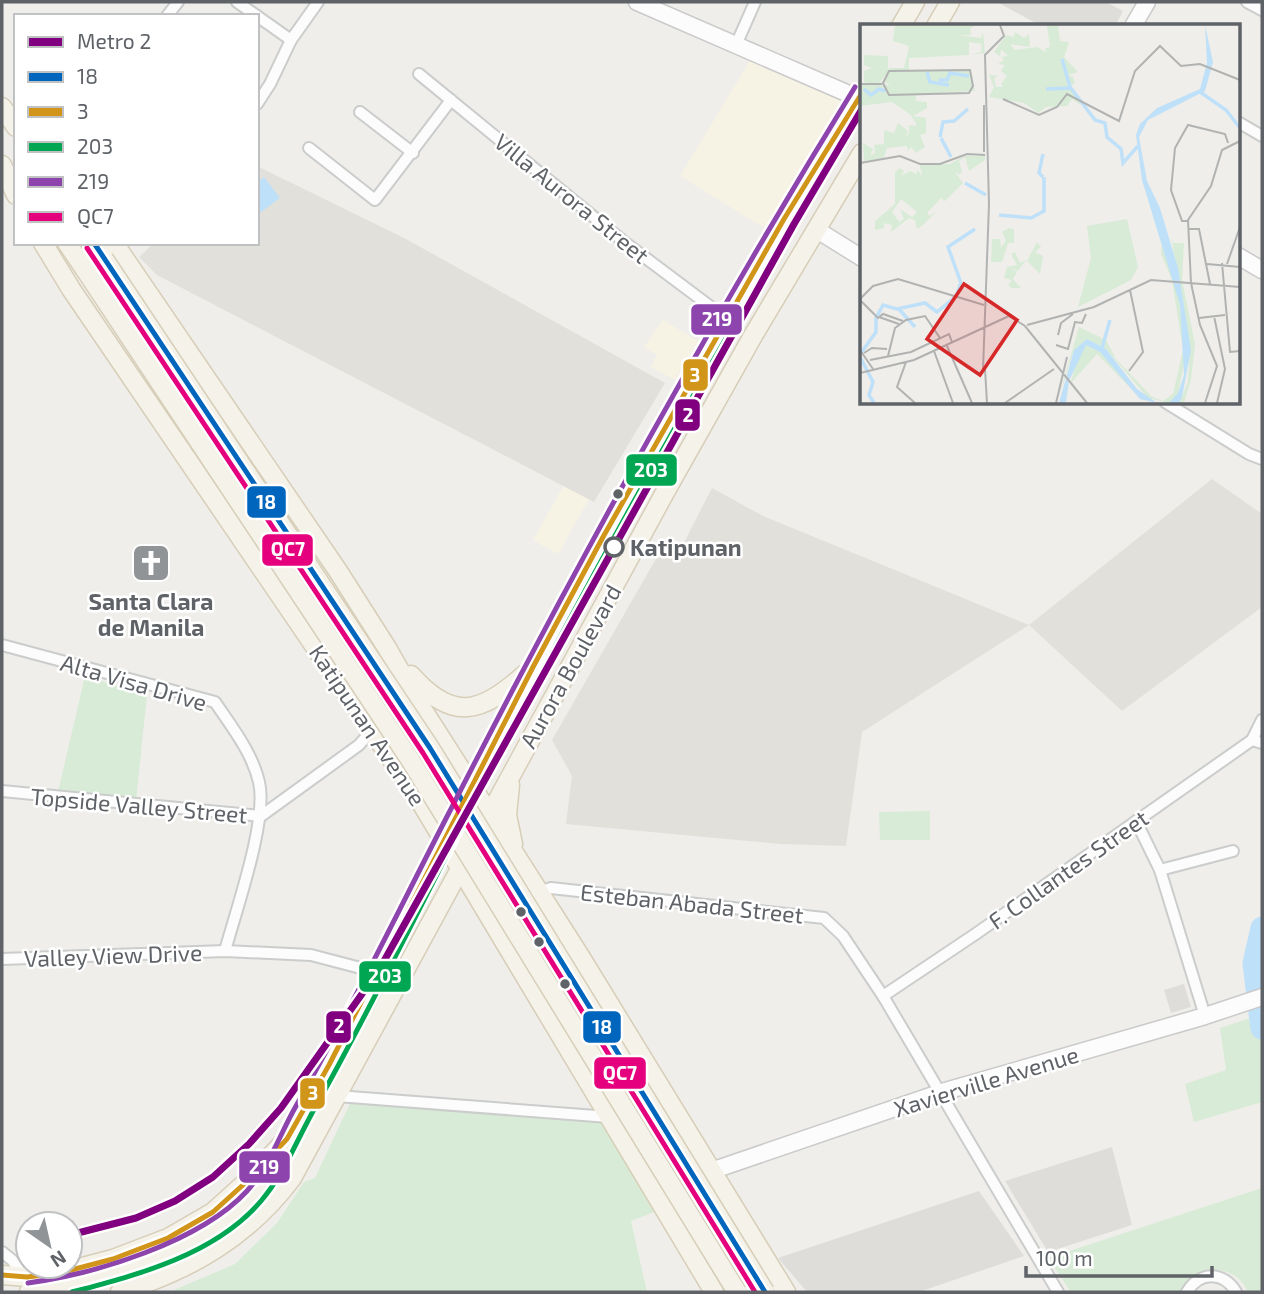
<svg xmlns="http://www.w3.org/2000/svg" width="1264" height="1294" font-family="'Exo 2',sans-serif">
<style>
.commercial{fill:#f7f3e4}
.industrial{fill:#dfddda}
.education{fill:#e2e0da}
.green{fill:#d8ebd6}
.water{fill:#bfe0f9}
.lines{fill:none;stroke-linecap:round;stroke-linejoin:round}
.river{stroke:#bfe0f9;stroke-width:23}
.street-casing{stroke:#cbcccc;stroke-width:14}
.secondary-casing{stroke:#cacacb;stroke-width:19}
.primary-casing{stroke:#d7ceb8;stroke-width:21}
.street{stroke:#fdfcfc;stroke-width:10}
.secondary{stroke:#fdfcfc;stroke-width:16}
.primary{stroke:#f4f2e9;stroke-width:18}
.primary-bridge-casing{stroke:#d7ceb8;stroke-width:21;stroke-linecap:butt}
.primary-bridge{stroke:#f4f2e9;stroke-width:18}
.bus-1-casing{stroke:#fff;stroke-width:10}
.bus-2-casing{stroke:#fff;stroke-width:10}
.bus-3-casing{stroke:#fff;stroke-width:10}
.bus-4-casing{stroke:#fff;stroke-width:10}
.bus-5-casing{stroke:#fff;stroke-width:10}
.bus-1{stroke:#0065bd;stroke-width:5}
.bus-2{stroke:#d1951a;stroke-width:5}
.bus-3{stroke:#00a651;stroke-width:5}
.bus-4{stroke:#8e44ad;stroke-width:5}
.bus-5{stroke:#e5007d;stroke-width:5}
.metro-1-casing{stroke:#fff;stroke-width:12}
.metro-1{stroke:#800080;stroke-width:7}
.bus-dot{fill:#5f6368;stroke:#fff;stroke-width:2.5}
.stop-dot{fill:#fff;stroke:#5f6368;stroke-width:3.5}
.labels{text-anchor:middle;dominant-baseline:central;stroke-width:5;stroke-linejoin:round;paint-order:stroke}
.street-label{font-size:23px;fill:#5f6368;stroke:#fff}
.stop-label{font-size:23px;font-weight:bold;fill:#5f6368;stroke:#fff;text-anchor:start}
.poi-label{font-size:23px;font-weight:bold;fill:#5f6368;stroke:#fff}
.inset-river{fill:none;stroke:#bfe0f9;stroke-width:3.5}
.inset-road{fill:none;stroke:#b1b2b2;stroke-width:2}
.view{fill:#d62828;fill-opacity:0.15;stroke:#d62828;stroke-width:3.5}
.inset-edge{fill:none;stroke:#5f6368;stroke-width:3.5}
.line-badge{stroke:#fff;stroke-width:2.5}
.badge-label{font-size:19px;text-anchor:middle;font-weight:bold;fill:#fff}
</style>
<rect width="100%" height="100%" fill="#efeeea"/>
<!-- commercial -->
<g class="commercial">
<path d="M 753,56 L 842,101 L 766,229 L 680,176 Z"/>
<path d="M 663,320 L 698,341 L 675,380 L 651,367 L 657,355 L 644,347 Z"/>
<path d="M 564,485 L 589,499 L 558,554 L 533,540 Z"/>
</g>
<!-- industrial -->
<g class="industrial">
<path d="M 997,2 L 1106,2 L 1123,11 L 1115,26 L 1041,26 Z"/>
<path d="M 1184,984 L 1191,1007 L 1171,1013 L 1164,990 Z"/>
<path d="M 1112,1147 L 1132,1225 L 1048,1252 L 1005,1181 Z"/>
<path d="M 979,1191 L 1024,1256 L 919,1292 L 807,1292 L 778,1258 Z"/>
</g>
<!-- education -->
<g class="education">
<path d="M 257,166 L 406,239 L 665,383 L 594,502 L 157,275 L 139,257 L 154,243 L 257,243 Z"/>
<path d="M 1212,479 L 1262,514 L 1262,607 L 1122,711 L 1029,625 L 862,732 L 846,846 L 781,844 L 566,824 L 572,776 L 552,740 L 661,550 L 676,558 L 712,488 L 763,516 L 1029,625 Z"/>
</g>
<!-- green -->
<g class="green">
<path d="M 85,676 L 147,695 L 136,801 L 58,792 Z"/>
<path d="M 930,811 L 930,840 L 880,840 L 879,812 Z"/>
<path d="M 1257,1016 L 1262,1038 L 1262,1102 L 1194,1122 L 1185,1084 L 1226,1070 L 1220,1028 Z"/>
<path d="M 352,1099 L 603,1121 L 654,1212 L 631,1221 L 647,1292 L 178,1292 L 174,1290 L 235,1264 L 277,1223 L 304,1182 L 315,1178 Z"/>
<path d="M 1262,1188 L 1262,1292 L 1248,1292 C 1235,1261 1194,1265 1180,1292 L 1071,1292 L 1048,1258 Z"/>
</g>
<!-- water -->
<path class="water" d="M 264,177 L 280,198 L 257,215 L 257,182 Z"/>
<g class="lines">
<!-- river -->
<g class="river">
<path d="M 1257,989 L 1254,963 L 1262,928"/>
<path d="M 1260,1013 L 1262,1028"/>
</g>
<defs>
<g id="street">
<path d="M 237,2 L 257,16"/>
<path d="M 1247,2 L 1262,10"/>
<path d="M 167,16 L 178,2"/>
<path d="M 257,16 L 291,40"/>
<path d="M 736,45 L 755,2"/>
<path d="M 419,74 L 623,241 L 727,319"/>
<path d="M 257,104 L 270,84 L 291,40 L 318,2"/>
<path d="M 360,112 L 413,153"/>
<path d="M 1238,122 L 1262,136"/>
<path d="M 309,148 L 375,200 L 451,100"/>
<path d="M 1165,402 L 1249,454 L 1262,459"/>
<path d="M 2,645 L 215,702 C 231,726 252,752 259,782 C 268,820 236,910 225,951"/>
<path d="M 1252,740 L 1262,720"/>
<path d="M 2,791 L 261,816 L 359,745 L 372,730"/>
<path d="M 1136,821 L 1160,870 L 1205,1016"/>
<path d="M 1160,870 L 1233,851"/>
<path d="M 538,892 L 551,888 L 824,918 L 843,936 L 883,996 L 1058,1292"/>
<path d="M 2,959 L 225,951 L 311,955 L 376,972"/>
<path d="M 883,996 L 977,933 L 1252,740 L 1262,743"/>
<path d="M 337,1096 L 609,1117"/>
<path d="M 2,1252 L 12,1260 L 23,1276"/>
<path d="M 1187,1292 C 1199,1271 1224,1271 1236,1292"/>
</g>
<g id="secondary">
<path d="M 637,2 L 858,98"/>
<path d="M 1133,26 L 1147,2"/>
<path d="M 817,230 L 862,258"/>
<path d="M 1238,256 L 1262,270"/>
<path d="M 711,1171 L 942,1092 L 1205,1016 L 1262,997"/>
</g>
<g id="primary">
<path d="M 901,26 L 915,2"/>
<path d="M 936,26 L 950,2"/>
<path d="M 2,107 L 16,127"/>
<path d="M 2,165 L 16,195"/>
<path d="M 43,243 L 71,289 L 420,801 L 714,1292"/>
<path d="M 67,243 L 86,271"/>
<path d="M 94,243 L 104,259"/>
<path d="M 114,243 L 338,571 L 387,648 L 416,699 L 580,956 L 786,1292"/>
<path d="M 411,675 C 453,723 482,713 525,674"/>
<path d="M 510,785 L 507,815 L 513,844"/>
<path d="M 2,1275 L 27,1277 L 60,1273 L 113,1259 L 168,1238 L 213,1212 L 244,1184 L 287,1139 L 329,1065 L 533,667 L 603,537 L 784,219 L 862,92"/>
<path d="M 29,1292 C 98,1282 207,1250 254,1196 C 264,1184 273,1169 281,1155"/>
<path d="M 120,1292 C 190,1270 247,1238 292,1178 L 663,496 L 754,334 L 862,153"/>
</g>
</defs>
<!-- street casing -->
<use href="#street" class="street-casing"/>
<!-- secondary casing -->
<use href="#secondary" class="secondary-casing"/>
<!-- primary casing -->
<use href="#primary" class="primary-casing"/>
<!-- street -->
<use href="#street" class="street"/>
<!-- secondary -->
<use href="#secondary" class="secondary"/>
<!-- primary -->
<use href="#primary" class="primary"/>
<defs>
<g id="primary-bridge">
<path d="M 104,259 L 430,748 L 765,1292"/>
<path d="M 86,271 L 411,761 L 737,1292"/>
</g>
</defs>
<!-- primary-bridge casing -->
<use href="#primary-bridge" class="primary-bridge-casing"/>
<!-- primary-bridge -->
<use href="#primary-bridge" class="primary-bridge"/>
<defs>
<path id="bus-1" d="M 94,243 L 430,748 L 765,1292"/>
<path id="bus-2" d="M 2,1275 L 27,1277 L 60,1273 L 113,1259 L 168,1238 L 213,1212 L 244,1184 L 287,1139 L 329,1065 L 533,667 L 603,537 L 784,219 L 862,93"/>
<path id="bus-3" d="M 72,1292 C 137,1275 215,1255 261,1201 C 285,1173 298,1137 316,1106 C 371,1008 420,907 471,807 C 593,570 722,337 862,110"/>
<path id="bus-4" d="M 28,1283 C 95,1274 200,1242 247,1191 C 269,1167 280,1134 296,1106 C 352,1008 401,905 453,805 C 578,561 711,321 855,87"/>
<path id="bus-5" d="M 87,248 L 423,753 L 755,1292"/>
</defs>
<!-- bus-1 casing -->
<use href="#bus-1" class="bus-1-casing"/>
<!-- bus-2 casing -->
<use href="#bus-2" class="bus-2-casing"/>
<!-- bus-3 casing -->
<use href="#bus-3" class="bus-3-casing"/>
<!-- bus-4 casing -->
<use href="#bus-4" class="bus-4-casing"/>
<!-- bus-5 casing -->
<use href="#bus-5" class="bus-5-casing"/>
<!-- bus-1 -->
<use href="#bus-1" class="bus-1"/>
<!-- bus-2 -->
<use href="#bus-2" class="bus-2"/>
<!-- bus-3 -->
<use href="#bus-3" class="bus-3"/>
<!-- bus-4 -->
<use href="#bus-4" class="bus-4"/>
<!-- bus-5 -->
<use href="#bus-5" class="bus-5"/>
<defs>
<path id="metro-1" d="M 70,1235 L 136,1218 L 175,1201 L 213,1177 L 249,1144 L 281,1108 L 379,970 L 794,224 L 862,109"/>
</defs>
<!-- metro-1 casing -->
<use href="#metro-1" class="metro-1-casing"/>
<!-- metro-1 -->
<use href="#metro-1" class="metro-1"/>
</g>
<!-- icons -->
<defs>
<symbol id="church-square" viewBox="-11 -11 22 22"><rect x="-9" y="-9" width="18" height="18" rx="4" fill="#919496" stroke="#fff"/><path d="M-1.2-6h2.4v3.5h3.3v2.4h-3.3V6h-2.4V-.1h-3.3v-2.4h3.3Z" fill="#fff"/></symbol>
</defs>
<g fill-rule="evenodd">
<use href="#church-square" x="129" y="541" width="44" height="44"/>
</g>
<!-- markers -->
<g class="bus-dot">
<circle cx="618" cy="494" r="6"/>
<circle cx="521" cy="912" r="6"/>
<circle cx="539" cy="942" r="6"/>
<circle cx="565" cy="984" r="6"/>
</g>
<circle class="stop-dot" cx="614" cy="547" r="9"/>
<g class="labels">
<!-- street labels -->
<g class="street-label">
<text transform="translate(572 198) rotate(39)">Villa Aurora Street</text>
<text transform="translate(570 666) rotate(-61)">Aurora Boulevard</text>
<text transform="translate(134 682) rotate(16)">Alta Visa Drive</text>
<text transform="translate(368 725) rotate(56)">Katipunan Avenue</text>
<text transform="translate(139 805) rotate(5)">Topside Valley Street</text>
<text transform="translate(1068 869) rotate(-35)">F. Collantes Street</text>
<text transform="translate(692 903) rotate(6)">Esteban Abada Street</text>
<text transform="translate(113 955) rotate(-2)">Valley View Drive</text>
<text transform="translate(986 1081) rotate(-17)">Xavierville Avenue</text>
</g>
<!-- stop labels -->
<g class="stop-label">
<text x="630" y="547">Katipunan</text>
</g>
<!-- poi labels -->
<g class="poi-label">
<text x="151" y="601">Santa Clara<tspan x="151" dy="26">de Manila</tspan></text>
</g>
</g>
<!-- overview -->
<g transform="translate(860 24)">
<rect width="380" height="380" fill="#efeeea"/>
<path d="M 35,1 L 116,1 L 110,5 L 111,11 L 99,11 L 121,14 L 123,8 L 125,29 L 110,31 L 121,28 L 122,20 L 109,18 L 109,31 L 49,34 L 49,47 L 110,47 L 115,67 L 56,70 L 56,77 L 67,78 L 67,84 L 53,92 L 66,94 L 66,109 L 60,111 L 65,123 L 56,129 L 51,123 L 48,127 L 47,122 L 27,124 L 24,134 L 4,137 L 3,119 L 13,125 L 10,132 L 15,129 L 14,121 L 24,120 L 24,106 L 34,109 L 38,99 L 48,107 L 45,113 L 49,109 L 49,101 L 57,102 L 51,91 L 32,78 L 0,82 L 0,62 L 8,59 L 4,58 L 4,47 L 12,44 L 4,41 L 4,31 L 28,32 L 28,48 L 20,58 L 25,61 L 30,61 L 25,58 L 29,44 L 44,44 L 49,22 L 33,17 ZM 172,1 L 198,1 L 200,17 L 209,18 L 204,33 L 218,48 L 208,51 L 213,53 L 215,60 L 210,61 L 222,76 L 219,80 L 212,75 L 207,82 L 186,83 L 178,89 L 164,79 L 129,73 L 134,63 L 129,51 L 138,52 L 134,54 L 136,63 L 143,63 L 141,60 L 147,52 L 141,47 L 145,41 L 138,40 L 144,36 L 141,33 L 148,32 L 141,25 L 140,32 L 134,28 L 146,11 L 154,13 L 155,8 L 164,14 L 169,10 L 170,23 L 150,20 L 155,26 L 177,23 L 186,28 L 185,24 L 190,23 L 187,2 ZM 104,132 L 125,132 L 125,136 L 109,147 L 105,133 L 99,137 L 102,148 L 99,151 L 96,147 L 97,151 L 103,159 L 85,177 L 81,174 L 67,189 L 70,192 L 78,186 L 63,201 L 57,205 L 55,196 L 49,194 L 31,208 L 32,201 L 24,199 L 24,204 L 15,206 L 15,197 L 35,180 L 35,148 L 40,144 L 44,147 L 41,152 L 50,147 L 57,150 L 57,145 L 62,152 L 60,141 L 90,140 ZM 41,175 L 57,188 L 52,193 L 40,185 L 44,195 L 39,198 L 32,188 ZM 267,195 L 278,243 L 271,256 L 218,283 L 231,234 L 227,202 ZM 149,204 L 154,205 L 154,219 L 148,219 L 142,238 L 131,238 L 132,215 L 140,215 L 141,224 L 146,216 L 142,208 ZM 311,212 L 313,219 L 324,219 L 322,256 L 335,320 L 331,355 L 324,379 L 319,379 L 328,358 L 330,322 ZM 302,215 L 320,281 L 326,331 L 318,369 L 309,379 L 288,374 L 246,325 L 227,315 L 214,326 L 197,379 L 219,303 L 246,316 L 256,335 L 291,372 L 303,377 L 313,370 L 323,326 L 312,256 L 301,230 ZM 177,218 L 181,223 L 175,228 L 183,232 L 180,250 L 167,237 ZM 155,228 L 160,239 L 166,236 L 158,247 L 149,243 L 157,248 L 153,255 L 161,264 L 152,264 L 148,261 L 152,256 L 144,254 L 147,243 L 157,241 L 151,230 ZM 226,321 L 240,328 L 285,379 L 237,330 L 211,359 L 207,373 L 219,328 Z" fill="#d8ebd6" fill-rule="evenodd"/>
<path d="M 345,1 L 353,38 L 345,67 L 288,96 L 279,113 L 287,157 L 300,184 L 318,244 L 331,326 L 322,373 L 319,379 L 309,379 L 318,369 L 324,351 L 320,281 L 282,156 L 276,111 L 280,100 L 297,84 L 340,65 L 347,39 ZM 227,315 L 246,325 L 277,365 L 297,379 L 280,375 L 240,328 L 226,321 L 209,357 L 206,379 L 199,379 L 214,326 Z" fill="#bfe0f9"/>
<path class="inset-river" d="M 202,35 L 210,63 L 235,96 L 245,99 L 247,113 L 261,125 L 263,139 L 278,122M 67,48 L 70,58 L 89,61M 79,56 L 87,56 L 90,49 L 109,52M 4,65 L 11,71 L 19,65 L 25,67M 186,65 L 212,64M 340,68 L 366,86 L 380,104M 80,113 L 83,98 L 94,97 L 108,85M 81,114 L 91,133M 183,153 L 179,149 L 183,130M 105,159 L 126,171M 139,191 L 171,194 L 184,187 L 184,153M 96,272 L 101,259 L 88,223 L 115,205M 38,284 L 55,303M 242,324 L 250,296M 1,329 L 16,308 L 16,294 L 23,281 L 37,285 L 65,279 L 77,288 L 95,273M 0,333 L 13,358 L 9,371 L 14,379"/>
<path class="inset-road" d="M 110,46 L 113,62 L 109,69 L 29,71 L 23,59 L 29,47 ZM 0,60 L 22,60M 143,75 L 179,91 L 197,83 L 207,70 L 259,97 L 275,47 L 300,22 L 321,42 L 340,40 L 380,56M 124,81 L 124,128M 0,139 L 40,132 L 60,140 L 80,140 L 107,130 L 125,131M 328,197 L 322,197 L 311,166 L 315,124 L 328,101 L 365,110 L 368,119M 328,205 L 339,205 L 350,260M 362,239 L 370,328 L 380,327M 347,240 L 380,243M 367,240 L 380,203M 331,259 L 340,301 L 357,342 L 345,379M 331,259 L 328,196 L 351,162 L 362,126 L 380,117M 0,275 L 13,262 L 38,255 L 124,281M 0,276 L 18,294 L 23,290 L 43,297M 354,292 L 365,345 L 357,379M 19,293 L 39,300M 339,294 L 365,291M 167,301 L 234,283 L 291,256 L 380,263M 198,311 L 201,299 L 213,290M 196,321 L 208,325 L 215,298 L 222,299 L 226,290M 87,322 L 112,379M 0,326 L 13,345M 74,327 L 93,379M 4,329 L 12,324 L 27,325M 28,332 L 35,304 L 46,296 L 65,292 L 80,314M 10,336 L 51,328 L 89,310 L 92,318M 46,338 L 37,363 L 55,379M 125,345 L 127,379M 123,346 L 129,180 L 125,31 L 144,12 L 140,1M 269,347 L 283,328 L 270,266M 0,349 L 54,336 L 149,292 L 165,302 L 227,379M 145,379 L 194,345M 196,379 L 207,333"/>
<path class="view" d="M 104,260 L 157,296 L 120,351 L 67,315 Z"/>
<rect width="380" height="380" class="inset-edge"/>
</g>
<g class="line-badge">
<rect x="690" y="303" width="53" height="33" rx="7" fill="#8e44ad"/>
<rect x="682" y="358" width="27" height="34" rx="7" fill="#d1951a"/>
<rect x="674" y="398" width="27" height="34" rx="7" fill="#800080"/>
<rect x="625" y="453" width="53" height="34" rx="7" fill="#00a651"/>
<rect x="246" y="485" width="41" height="34" rx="7" fill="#0065bd"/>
<rect x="261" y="533" width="53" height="34" rx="7" fill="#e5007d"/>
<rect x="358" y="960" width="54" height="33" rx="7" fill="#00a651"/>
<rect x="325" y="1010" width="27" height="34" rx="7" fill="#800080"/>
<rect x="582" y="1010" width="40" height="34" rx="7" fill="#0065bd"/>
<rect x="593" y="1056" width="54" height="34" rx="7" fill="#e5007d"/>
<rect x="299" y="1077" width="27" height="33" rx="7" fill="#d1951a"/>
<rect x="238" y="1150" width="53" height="34" rx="7" fill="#8e44ad"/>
</g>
<g class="badge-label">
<text x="717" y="326">219</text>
<text x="695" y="382">3</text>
<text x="688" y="422">2</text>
<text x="651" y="477">203</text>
<text x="266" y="509">18</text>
<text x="288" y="556">QC7</text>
<text x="385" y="983">203</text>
<text x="339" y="1033">2</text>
<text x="602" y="1034">18</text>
<text x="620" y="1080">QC7</text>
<text x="313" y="1100">3</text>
<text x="264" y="1174">219</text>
</g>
<!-- border -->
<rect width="1264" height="1294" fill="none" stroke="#5f6368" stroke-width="7"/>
<!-- legend -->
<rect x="14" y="14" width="245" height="231" fill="#ffffff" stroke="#bfc1c3" stroke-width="2"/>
<rect x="28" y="37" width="35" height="10" fill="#800080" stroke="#bfc1c3" stroke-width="2"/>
<text x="77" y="49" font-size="21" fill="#5f6368">Metro 2</text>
<rect x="28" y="72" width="35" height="10" fill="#0065bd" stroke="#bfc1c3" stroke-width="2"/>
<text x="77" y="84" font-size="21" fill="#5f6368">18</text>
<rect x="28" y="107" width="35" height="10" fill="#d1951a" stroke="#bfc1c3" stroke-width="2"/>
<text x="77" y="119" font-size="21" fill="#5f6368">3</text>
<rect x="28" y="142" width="35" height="10" fill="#00a651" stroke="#bfc1c3" stroke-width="2"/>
<text x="77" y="154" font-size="21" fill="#5f6368">203</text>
<rect x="28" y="177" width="35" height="10" fill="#8e44ad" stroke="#bfc1c3" stroke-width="2"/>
<text x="77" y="189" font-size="21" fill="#5f6368">219</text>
<rect x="28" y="212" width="35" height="10" fill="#e5007d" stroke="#bfc1c3" stroke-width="2"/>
<text x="77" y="224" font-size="21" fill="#5f6368">QC7</text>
<!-- north arrow -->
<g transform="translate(49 1245) rotate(146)"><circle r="33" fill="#ffffff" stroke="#bfc1c3" stroke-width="2"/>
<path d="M0-5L12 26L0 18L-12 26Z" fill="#919496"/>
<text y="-10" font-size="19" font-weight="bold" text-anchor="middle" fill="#5f6368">N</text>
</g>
<!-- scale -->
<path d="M1026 1266v10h186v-10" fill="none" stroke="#5f6368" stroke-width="3.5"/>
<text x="1036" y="1266" font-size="21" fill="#5f6368" stroke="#ffffff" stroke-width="5" paint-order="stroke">100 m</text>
</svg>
